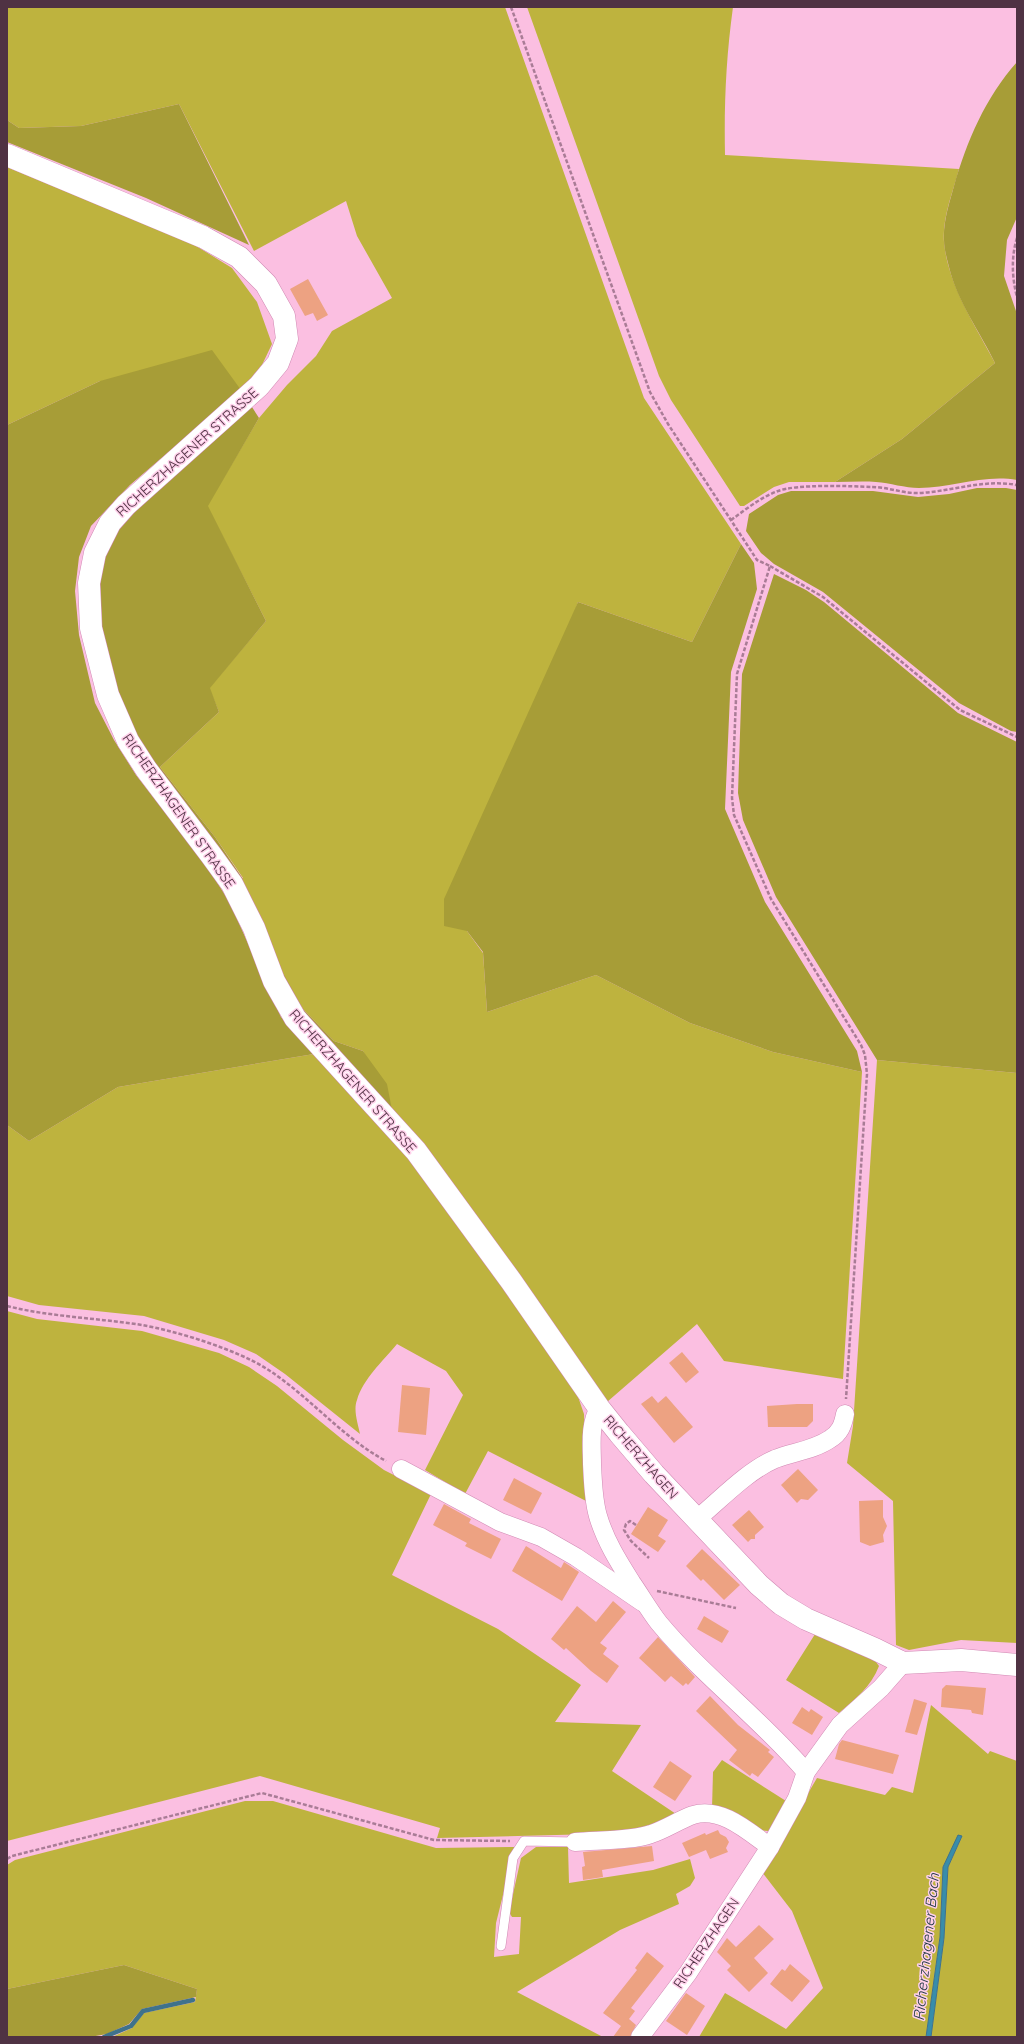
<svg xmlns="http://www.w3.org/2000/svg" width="1024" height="2044" font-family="Quicksand,sans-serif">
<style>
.green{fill:#beb33e}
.forest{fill:#a79d37}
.water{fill:#388daa;stroke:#3f728b}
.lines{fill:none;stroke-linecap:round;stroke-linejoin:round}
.stream{stroke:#3f728b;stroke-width:4.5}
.building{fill:#eda282}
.service-casing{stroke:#d089b3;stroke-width:10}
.minor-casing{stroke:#d089b3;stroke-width:19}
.tertiary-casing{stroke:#d089b3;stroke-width:23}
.path{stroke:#a97c96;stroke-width:2.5;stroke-dasharray:4 2;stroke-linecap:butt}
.service{stroke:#fff;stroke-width:9}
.minor{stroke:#fff;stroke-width:18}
.tertiary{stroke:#fff;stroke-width:22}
.labels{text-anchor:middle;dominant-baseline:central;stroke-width:3;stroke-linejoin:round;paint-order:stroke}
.street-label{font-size:14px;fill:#4f3243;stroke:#ffd1eb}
.water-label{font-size:15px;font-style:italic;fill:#1b363f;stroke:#ffd1eb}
</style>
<rect width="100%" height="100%" fill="#fbbfe1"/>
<!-- green -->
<g class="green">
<path d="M 7,7 L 505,7 L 644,398 L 741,544 L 692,642 L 578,602 L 467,931 L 483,953 L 487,1012 L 596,975 L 690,1023 L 773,1052 L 862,1072 L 843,1379 L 724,1361 L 697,1324 L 607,1402 L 393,1115 L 363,1051 L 334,1041 L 303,1009 L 284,976 L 237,884 L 243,878 L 215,837 L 160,767 L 219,712 L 209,688 L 266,621 L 207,506 L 259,418 L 287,385 L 316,356 L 332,331 L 392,298 L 357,236 L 346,201 L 254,251 L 179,104 L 81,126 L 19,128 L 7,120 Z"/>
<path d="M 527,7 L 733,7 C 726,58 724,104 725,155 L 959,169 C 953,192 942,218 944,242 C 948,285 975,325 995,363 L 902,439 L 835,482 L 789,482 L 774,487 L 744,506 L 740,506 L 671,400 L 659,376 Z"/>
<path d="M 7,167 L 193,244 L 232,268 L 257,302 L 272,344 L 262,365 L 241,390 L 100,381 L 7,425 Z"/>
<path d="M 314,1054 L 398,1143 L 453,1217 L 575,1388 L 584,1414 L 588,1502 L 488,1451 L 465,1494 L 425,1470 L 463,1395 L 446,1371 L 397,1344 C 383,1361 363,1379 357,1400 C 353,1410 358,1424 360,1434 L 285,1374 L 256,1354 L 224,1340 L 144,1316 L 39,1305 L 7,1296 L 7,1125 L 29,1141 L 118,1087 Z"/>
<path d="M 877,1060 L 1017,1073 L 1017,1643 L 961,1640 L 909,1650 L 896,1645 L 893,1501 L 847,1463 L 853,1426 Z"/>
<path d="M 7,1311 L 37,1319 L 142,1331 L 219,1353 L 249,1367 L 277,1386 L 343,1440 L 384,1470 L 431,1494 L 392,1575 L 498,1629 L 581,1685 L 555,1722 L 641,1725 L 612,1771 L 679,1816 L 633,1833 L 437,1838 L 440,1828 L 260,1776 L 7,1841 Z"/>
<path d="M 817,1631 L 873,1658 L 879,1666 C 871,1687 855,1699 839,1713 L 786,1680 Z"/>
<path d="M 931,1705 L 988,1754 L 990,1751 L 1017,1761 L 1017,2037 L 931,2037 L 944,1938 L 948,1867 L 962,1836 L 943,1867 L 940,1937 L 926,2037 L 699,2037 L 725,1993 L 786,2029 L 823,1988 L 792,1911 L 762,1872 L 817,1778 L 885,1795 L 892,1787 L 913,1793 Z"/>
<path d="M 722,1760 L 786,1801 L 769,1831 L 755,1830 L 712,1809 L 713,1772 Z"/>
<path d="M 245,1801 L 273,1801 L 436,1848 L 515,1847 L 496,1923 L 494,1957 L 519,1954 L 521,1917 L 512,1917 L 509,1912 L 521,1858 L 536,1847 L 568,1847 L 569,1883 L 653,1870 L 690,1859 L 695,1878 L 690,1886 L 676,1894 L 679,1904 L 620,1930 L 517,1992 L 603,2037 L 112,2037 L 132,2028 L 144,2013 L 195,2002 L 197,1989 L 124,1965 L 7,1989 L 7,1865 L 15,1860 Z"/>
</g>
<!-- forest -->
<g class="forest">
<path d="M 1017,62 L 1017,217 L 1007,240 L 1004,276 L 1017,314 L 1017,480 C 983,474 952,488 919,488 C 905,488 890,483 876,482 C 863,481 849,482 835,482 L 902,439 L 995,363 C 980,332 957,301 949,267 C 947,259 944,249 944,240 C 943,222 949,204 954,186 C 967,141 985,98 1017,62 Z"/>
<path d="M 179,104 L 249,245 L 146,198 L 7,142 L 7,120 L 19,128 L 81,126 Z"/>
<path d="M 212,350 L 241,390 L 130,485 L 91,526 L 79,557 L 75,591 L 79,635 L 95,703 L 114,740 L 136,775 L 203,861 L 229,901 L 281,1017 L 314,1054 L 118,1087 L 29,1141 L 7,1125 L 7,425 L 100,381 Z"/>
<path d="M 250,404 L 259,418 L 208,506 L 266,621 L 210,688 L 219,712 L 160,767 L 215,837 L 243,879 L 237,884 L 151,766 L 110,683 L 95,581 L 116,528 Z"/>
<path d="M 977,488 L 1006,488 L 1017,490 L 1017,732 L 1011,731 L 959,703 L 823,592 L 774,564 L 761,553 L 746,531 L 749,514 L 778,495 L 791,491 L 873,491 L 918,497 L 949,494 Z"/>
<path d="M 741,544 L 754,563 L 757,589 L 731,672 L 725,809 L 765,902 L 857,1051 L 862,1072 L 773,1052 L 690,1023 L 596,975 L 487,1012 L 483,952 L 467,931 L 444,926 L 444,899 L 578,602 L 692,642 Z"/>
<path d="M 774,574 L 806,590 L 824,602 L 958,713 L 1017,742 L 1017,1073 L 877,1060 L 776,897 L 743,820 L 738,793 L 742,674 Z"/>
<path d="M 284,975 L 303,1009 L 334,1041 L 363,1051 L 387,1084 L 393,1115 L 318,1036 L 282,984 Z"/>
<path d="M 124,1965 L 197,1989 L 196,1997 L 142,2009 L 129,2024 L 107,2034 L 90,2037 L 7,2037 L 7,1989 Z"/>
</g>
<!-- water -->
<path class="water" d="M 958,1835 L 962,1836 L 948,1867 L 944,1938 L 931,2037 L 926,2037 L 940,1937 L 943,1867 Z"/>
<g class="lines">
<!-- stream -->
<path class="stream" d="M 104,2037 L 131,2026 L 143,2011 L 193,2000"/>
</g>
<!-- building -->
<g class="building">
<path d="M 308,279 L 328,315 L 317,321 L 313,313 L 305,316 L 290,289 Z"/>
<path d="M 682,1352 L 699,1372 L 686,1383 L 669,1363 Z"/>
<path d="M 402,1385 L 430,1388 L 426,1435 L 398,1432 Z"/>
<path d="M 652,1396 L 658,1403 L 666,1396 L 693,1427 L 674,1443 L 641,1404 Z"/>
<path d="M 797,1404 L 813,1404 L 813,1421 L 807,1427 L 768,1427 L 767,1406 Z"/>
<path d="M 798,1469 L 818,1490 L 808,1500 L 801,1499 L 797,1503 L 781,1485 Z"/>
<path d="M 514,1478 L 542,1493 L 531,1514 L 503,1500 Z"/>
<path d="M 883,1500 L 883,1517 L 887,1526 L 883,1535 L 884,1542 L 870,1546 L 860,1542 L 859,1501 Z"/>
<path d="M 444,1504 L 471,1519 L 469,1523 L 501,1539 L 491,1559 L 465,1546 L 467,1543 L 433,1525 Z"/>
<path d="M 648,1507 L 668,1520 L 658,1536 L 666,1541 L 658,1552 L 631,1534 Z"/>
<path d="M 749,1510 L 764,1527 L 755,1535 L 755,1539 L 751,1539 L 748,1542 L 732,1525 Z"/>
<path d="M 526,1546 L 561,1568 L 564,1562 L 579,1572 L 562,1601 L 512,1571 Z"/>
<path d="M 702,1549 L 740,1585 L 724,1600 L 703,1579 L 701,1581 L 686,1566 Z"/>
<path d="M 613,1601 L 626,1612 L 600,1643 L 607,1648 L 603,1654 L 619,1666 L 607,1683 L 591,1671 L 566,1648 L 564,1650 L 551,1639 L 577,1606 L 596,1622 Z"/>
<path d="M 704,1616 L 729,1631 L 722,1643 L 697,1629 Z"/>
<path d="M 658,1637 L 695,1677 L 688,1685 L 686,1683 L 683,1686 L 671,1676 L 665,1682 L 639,1658 Z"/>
<path d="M 946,1685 L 986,1688 L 983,1715 L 972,1713 L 971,1710 L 941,1707 L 942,1689 Z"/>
<path d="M 710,1696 L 738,1725 L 770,1750 L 768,1752 L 774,1757 L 758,1777 L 752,1773 L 750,1776 L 729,1760 L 737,1750 L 696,1711 Z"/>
<path d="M 914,1699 L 927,1703 L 917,1735 L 905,1732 Z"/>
<path d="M 802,1707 L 809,1712 L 811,1709 L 823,1717 L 812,1735 L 792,1723 Z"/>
<path d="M 842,1740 L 899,1755 L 893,1774 L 835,1759 L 839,1744 Z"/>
<path d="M 670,1761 L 692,1776 L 675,1801 L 653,1787 Z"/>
<path d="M 718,1830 L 720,1834 L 726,1837 L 729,1842 L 726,1848 L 728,1852 L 710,1859 L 706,1850 L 689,1857 L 682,1843 L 705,1833 L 706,1835 Z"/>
<path d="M 652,1846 L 654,1861 L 602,1870 L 603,1877 L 583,1880 L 582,1867 L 585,1866 L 583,1852 Z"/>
<path d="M 759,1925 L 774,1939 L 754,1958 L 768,1973 L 749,1992 L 727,1970 L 731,1966 L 717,1952 L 727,1938 L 736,1947 Z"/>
<path d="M 647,1952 L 664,1966 L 631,2008 L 635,2011 L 629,2019 L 636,2025 L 630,2037 L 613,2037 L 621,2026 L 603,2013 L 637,1970 L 635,1968 Z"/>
<path d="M 790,1964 L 810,1981 L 792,2002 L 770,1984 L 782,1969 L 785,1971 Z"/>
<path d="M 686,1993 L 705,2006 L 687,2035 L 666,2021 Z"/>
</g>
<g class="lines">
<defs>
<path id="service" d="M 501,1946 L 513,1858 L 524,1841 L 575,1842"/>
<g id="minor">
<path d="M 599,1408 C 589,1425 592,1446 592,1464 C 593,1481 593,1499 598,1516 C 605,1540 618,1561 632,1583 C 641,1596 649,1610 659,1623 C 704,1677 761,1719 806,1772"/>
<path d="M 401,1469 L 500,1522 L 541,1537 L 576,1557 L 642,1602"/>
<path d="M 697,1519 C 720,1500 747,1471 775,1459 C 793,1452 814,1450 830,1439 C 840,1433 843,1425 845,1414"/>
<path d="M 575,1842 C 597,1840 632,1841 651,1834 C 666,1829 679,1820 693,1815 C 721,1806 749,1832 770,1847"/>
<path d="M 640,2037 L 688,1973 L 770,1847 L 797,1798 L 806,1772 L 840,1725 L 881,1688 L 903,1663"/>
</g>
<path id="tertiary" d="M 7,155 L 203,237 L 239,257 L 266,284 L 284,316 L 287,339 L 278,363 L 259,386 L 126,505 L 110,523 L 95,553 L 89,583 L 91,628 L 108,695 L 128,741 L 146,769 L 211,855 L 232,884 L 254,928 L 274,981 L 295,1018 L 416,1151 L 511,1281 L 599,1408 L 619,1433 L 654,1474 L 759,1585 L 781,1604 L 806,1619 L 875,1649 L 903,1663 L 961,1660 L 1017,1665"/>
</defs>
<!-- service casing -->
<use href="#service" class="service-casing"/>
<!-- minor casing -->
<use href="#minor" class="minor-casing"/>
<!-- tertiary casing -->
<use href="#tertiary" class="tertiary-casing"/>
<!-- path -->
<g class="path">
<path d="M 511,7 L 650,392 L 668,424 L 757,560 L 770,566 L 737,674 L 732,798 L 734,815 L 771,899 L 861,1045 L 865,1055 L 867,1074 L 846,1399"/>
<path d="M 1017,238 C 1011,257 1012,278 1017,297"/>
<path d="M 731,520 C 745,510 761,497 778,491 C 796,484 850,486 872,487 C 888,487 904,494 920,493 C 953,491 984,479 1017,485"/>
<path d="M 770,566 L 823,597 L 960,710 L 1017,737"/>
<path d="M 7,1306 C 51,1317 97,1318 142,1325 C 175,1331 220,1345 251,1360 C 301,1385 337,1435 386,1461"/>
<path d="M 636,1525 L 630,1521 L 626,1524 L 624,1530 L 631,1541 L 649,1558"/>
<path d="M 657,1591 L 736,1608"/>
<path d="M 7,1859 L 12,1856 L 262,1793 L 434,1840 L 510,1841"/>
</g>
<!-- service -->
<use href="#service" class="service"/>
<!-- minor -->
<use href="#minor" class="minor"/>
<!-- tertiary -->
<use href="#tertiary" class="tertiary"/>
</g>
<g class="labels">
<!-- street labels -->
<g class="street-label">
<text transform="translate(187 452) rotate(-42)">RICHERZHAGENER STRASSE</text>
<text transform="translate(179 811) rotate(55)">RICHERZHAGENER STRASSE</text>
<text transform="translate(353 1081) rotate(49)">RICHERZHAGENER STRASSE</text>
<text transform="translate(641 1457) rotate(49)">RICHERZHAGEN</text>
<text transform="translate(706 1943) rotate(-56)">RICHERZHAGEN</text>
</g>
<!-- water labels -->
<g class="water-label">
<text transform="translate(926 1947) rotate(-84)">Richerzhagener Bach</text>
</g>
</g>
<!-- border -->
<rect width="1024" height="2044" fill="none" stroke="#4f3243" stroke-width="16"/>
</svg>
